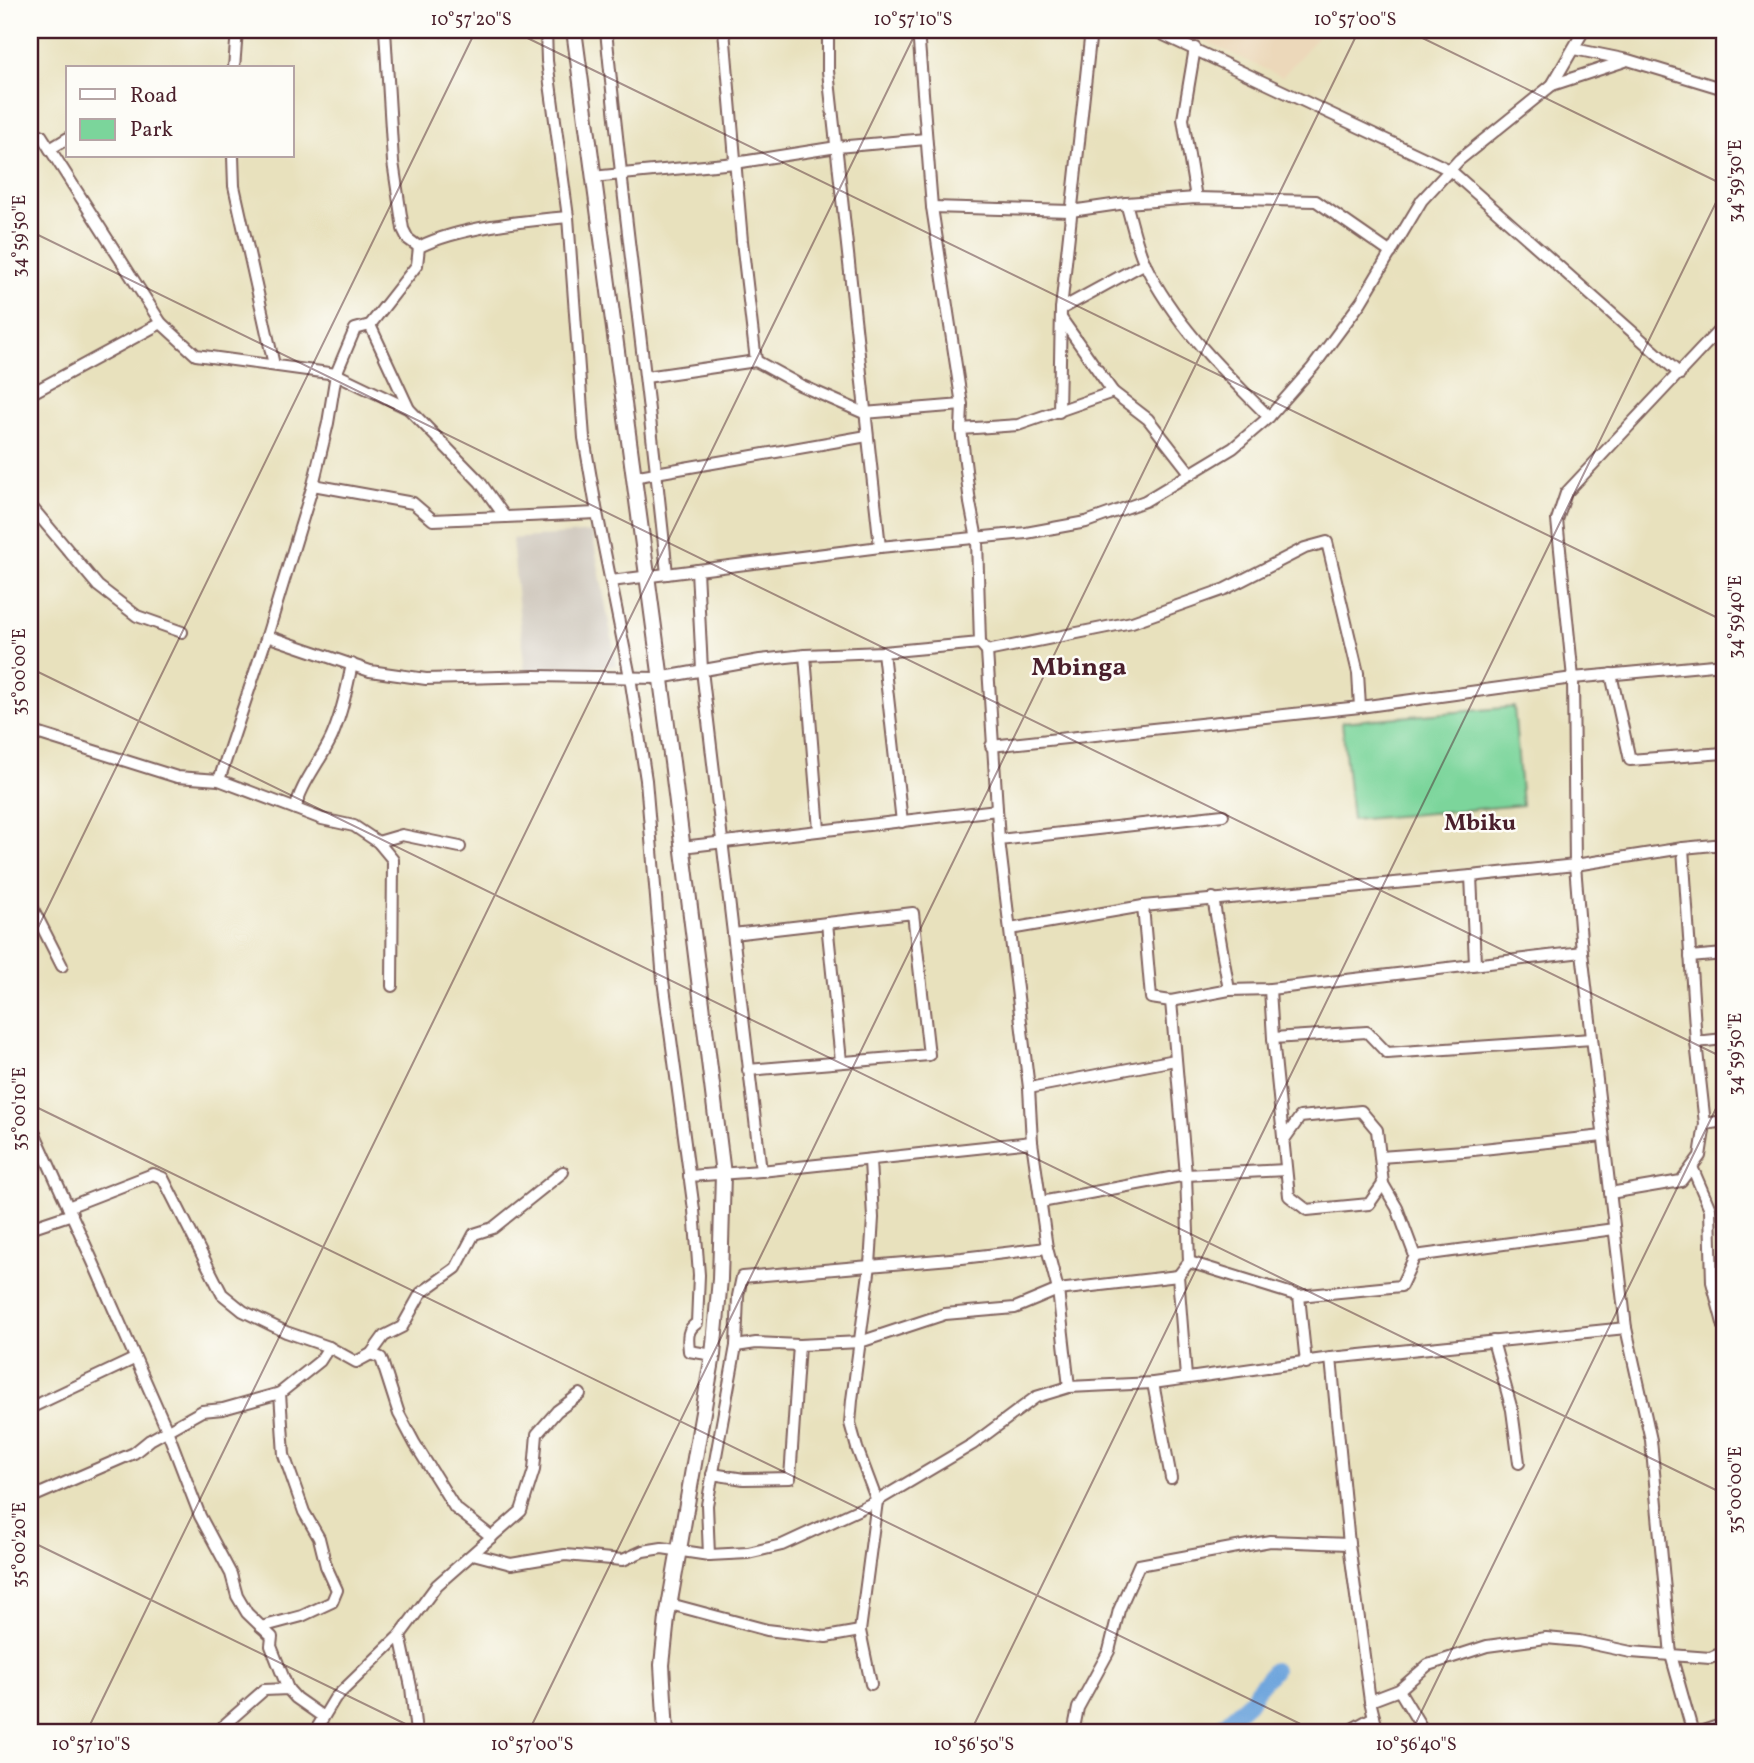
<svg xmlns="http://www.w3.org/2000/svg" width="1754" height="1763" font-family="Vollkorn,serif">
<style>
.built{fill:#ecd8ba}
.industrial{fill:#cbc3b8}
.green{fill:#7bd59b;stroke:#627a63;stroke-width:2}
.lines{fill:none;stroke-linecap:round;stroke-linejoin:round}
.river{stroke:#6fa6dd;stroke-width:16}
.minor-casing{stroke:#81635e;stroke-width:14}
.major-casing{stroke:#81635e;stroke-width:18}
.minor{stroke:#fff;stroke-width:10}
.major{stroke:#fff;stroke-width:14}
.ticks{fill:none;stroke:#4a1f2b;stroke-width:2;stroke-opacity:0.45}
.labels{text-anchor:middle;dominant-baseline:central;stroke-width:5;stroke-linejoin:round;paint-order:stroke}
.quarter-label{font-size:23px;font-weight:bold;fill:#4a1f2b;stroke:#fdfcf7}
.district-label{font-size:26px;font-weight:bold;fill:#4a1f2b;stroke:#fdfcf7}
.neatline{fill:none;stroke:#4a1f2b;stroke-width:2.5}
.ticks-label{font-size:18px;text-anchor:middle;fill:#4a1f2b}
</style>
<rect width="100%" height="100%" fill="#fdfcf7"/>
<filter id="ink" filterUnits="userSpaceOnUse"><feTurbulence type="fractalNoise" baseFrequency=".0143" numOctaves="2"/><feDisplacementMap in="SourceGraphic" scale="14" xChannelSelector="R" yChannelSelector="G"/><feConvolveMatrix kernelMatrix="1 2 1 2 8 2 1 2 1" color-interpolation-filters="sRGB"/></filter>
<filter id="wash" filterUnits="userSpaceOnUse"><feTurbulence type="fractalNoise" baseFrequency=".00686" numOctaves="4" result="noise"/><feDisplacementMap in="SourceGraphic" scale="28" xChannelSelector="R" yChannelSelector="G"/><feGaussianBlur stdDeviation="1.57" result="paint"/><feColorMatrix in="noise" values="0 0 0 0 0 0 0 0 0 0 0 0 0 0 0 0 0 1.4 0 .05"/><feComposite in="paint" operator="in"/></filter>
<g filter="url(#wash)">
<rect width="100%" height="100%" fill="#e8e1bd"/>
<!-- built -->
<path class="built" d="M 1181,30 L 1324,30 L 1282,77 Z"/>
<!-- industrial -->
<path class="industrial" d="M 592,532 L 617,665 L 525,673 L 512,539 Z"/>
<!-- green -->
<path class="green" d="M 1514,707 L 1522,805 L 1352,820 L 1342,722 Z"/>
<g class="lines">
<!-- river -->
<path class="river" d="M 1214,1733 L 1252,1699 L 1256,1691 L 1274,1670"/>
</g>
</g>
<g filter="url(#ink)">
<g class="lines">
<defs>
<g id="minor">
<path d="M 385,30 L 393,162 L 403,229 L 408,239 L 419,247"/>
<path d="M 546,30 L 547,61 L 568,217 L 584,438 L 597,513 L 630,677 L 646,780 L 663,980 L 694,1210 L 699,1275 L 697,1323 C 686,1330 688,1339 689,1351 L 713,1355"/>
<path d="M 606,30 C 623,211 649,392 667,574"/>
<path d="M 828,30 L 828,71 L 880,547"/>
<path d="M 900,30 L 918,32"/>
<path d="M 918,30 L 932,207 L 962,405 L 961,429 L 970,503 L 977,539 L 980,643 L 987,651 L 999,840 L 1029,1088 L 1032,1142 L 1047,1248 L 1058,1290 L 1069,1387"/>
<path d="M 1153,30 L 1450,170 L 1680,374"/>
<path d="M 1195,48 L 1183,119 L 1196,198"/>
<path d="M 1574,49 L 1628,60 L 1724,89"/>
<path d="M 234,68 L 237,30"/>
<path d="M 1552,85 L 1625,61"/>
<path d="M 30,142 L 41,135 L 161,323 L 196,355 L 336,374 L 409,409"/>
<path d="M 50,149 L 68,138"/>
<path d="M 233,156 L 234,186 L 274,365"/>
<path d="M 592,177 L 735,163 L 837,147 L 926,139"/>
<path d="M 1126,203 C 1132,223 1136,245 1145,264 C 1174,324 1223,371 1269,417"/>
<path d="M 932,207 L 1071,211 L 1126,203 L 1196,198 L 1316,201 L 1391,253"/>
<path d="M 1061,309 L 1145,263"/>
<path d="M 1061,318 L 1113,392 L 1148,419 L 1191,474"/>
<path d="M 370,325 L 409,409 L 480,482 L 505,517"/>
<path d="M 756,361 L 800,385 L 864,413 L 962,405"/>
<path d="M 646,377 L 756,361 L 742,241 L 724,30"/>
<path d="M 30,394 L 161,323"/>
<path d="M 1059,412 L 1061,309 L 1091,30"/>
<path d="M 961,429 L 1018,425 L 1113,392"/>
<path d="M 633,477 L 867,436"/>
<path d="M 313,485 L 413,503 L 433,520 L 597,513"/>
<path d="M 30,505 L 98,586 L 137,616 L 182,632"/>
<path d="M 697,570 L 702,670 L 761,1171"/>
<path d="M 611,581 L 880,547 L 1026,533 L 1086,522 L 1145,501 L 1233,448 L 1269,417 L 1313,367 L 1361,302 L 1422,200 L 1459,160 L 1552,85 L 1584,30"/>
<path d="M 267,636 L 313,485 L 328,423 L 336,374 L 355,329 L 370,325 L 417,265 L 419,247 C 459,227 523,221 568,217"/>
<path d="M 987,651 L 1132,622 L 1225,589 L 1305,548 L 1327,542 L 1358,673 L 1360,707"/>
<path d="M 883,652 L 902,822"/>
<path d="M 805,655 L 819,830"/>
<path d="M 352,664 C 347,688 342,712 333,734 C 324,757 298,787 296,809 L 322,819 L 354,826 L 378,842 L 393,860 L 392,986"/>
<path d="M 1611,674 L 1630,760 L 1724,753"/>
<path d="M 30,739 L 40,734 L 177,777 L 219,780 L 267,636 L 370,671 L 426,679 L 535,676 L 659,678 L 760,660 L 805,655 L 883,652 L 980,643"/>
<path d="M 991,746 L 1360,707 L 1573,678 L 1724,664"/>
<path d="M 219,780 L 296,809"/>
<path d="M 999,840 L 1223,815"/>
<path d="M 378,842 L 402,835 L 460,847"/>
<path d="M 682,847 L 997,810"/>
<path d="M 1471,876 L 1475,963"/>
<path d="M 1213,898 L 1229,990"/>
<path d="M 30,903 L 62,966"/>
<path d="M 1143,906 L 1151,998 L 1171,1001 L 1186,1175 L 1189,1262 L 1178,1276 L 1186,1377"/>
<path d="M 827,923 L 841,1061"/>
<path d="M 1010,929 L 1143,906 L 1471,876 L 1575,865 L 1683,848 L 1724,844"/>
<path d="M 733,934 L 913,913 L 929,1055 L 748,1070"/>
<path d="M 1690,957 L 1724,954"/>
<path d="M 1270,989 L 1273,1038 L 1289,1196 L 1307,1210 L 1369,1204 L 1383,1184 L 1377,1130 L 1361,1111 L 1300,1117 L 1283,1141"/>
<path d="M 1171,1001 L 1229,990 L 1270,989 L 1582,952"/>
<path d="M 1273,1038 L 1367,1032 L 1387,1053 L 1592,1039"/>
<path d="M 1696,1042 L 1724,1039"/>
<path d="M 1029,1088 L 1175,1060"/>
<path d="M 30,1123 L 93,1262 L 167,1430 L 200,1516 L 231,1574 L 237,1596 L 247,1613 L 272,1637 L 271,1646 L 288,1689"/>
<path d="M 1705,1124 L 1724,1121"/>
<path d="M 1380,1157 L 1464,1151 L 1603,1136"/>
<path d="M 870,1160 L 873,1218 L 870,1265 L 852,1400 L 850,1423 L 857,1448 L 877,1501 L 860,1631 L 871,1684"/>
<path d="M 1692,1167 L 1710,1209 L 1712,1282 L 1724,1327"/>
<path d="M 689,1176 L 761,1171 L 1032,1142"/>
<path d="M 1383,1184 L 1397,1208 L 1415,1256 L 1614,1229"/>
<path d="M 1610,1193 L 1681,1181 L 1700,1156 L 1705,1124 L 1696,1042 L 1683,848"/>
<path d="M 1041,1202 L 1186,1175 L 1286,1170"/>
<path d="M 68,1207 L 153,1174 L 163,1178 L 222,1294 L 243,1311 L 286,1332 L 329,1347 L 356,1362 L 371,1354 L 384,1336 L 402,1327 L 421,1293 L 456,1268 L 474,1234 L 493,1228 L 563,1172"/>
<path d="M 30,1228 L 72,1214"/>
<path d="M 1189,1262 L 1299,1296 L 1401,1286 L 1415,1256"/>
<path d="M 1299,1296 L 1306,1363"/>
<path d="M 1493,1341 L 1512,1410 L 1519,1463"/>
<path d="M 736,1346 L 756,1343 L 799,1345 L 860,1342 L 945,1314 L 1015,1308 L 1058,1290 L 1178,1276"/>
<path d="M 371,1354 L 381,1358 L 399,1414 L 415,1444 L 455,1508 L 492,1537"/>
<path d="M 1331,1358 L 1349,1544 L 1370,1701 L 1378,1733"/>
<path d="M 1153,1383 L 1171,1478"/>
<path d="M 30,1408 L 134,1359"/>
<path d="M 712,1474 L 744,1479 L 790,1478 L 799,1345"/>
<path d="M 30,1498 L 134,1453 L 150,1440 L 202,1411 L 223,1409 L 280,1393 L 320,1361 L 329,1347"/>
<path d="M 473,1554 L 511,1564 L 565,1555 L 623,1560 L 643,1551 L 662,1548 L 709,1555 L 748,1553 L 782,1545 L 877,1501 L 973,1444 L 1036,1397 L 1069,1387 L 1153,1383 L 1331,1358 L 1626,1328"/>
<path d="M 709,1555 L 707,1505 L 736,1346 L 738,1296 L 742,1277 L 962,1258 L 1047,1248"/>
<path d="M 670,1604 L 767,1630 L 826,1637 L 860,1631"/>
<path d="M 261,1627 L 302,1616 L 332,1602 L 337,1590 L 326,1566 L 319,1538 L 304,1512 L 284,1455 L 280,1393"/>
<path d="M 400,1635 L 411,1687 L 416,1733"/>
<path d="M 1399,1690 L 1425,1733"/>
<path d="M 1370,1701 L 1399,1690 L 1428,1665 L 1487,1646 L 1546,1638 L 1579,1641 L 1631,1652 L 1671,1655 L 1710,1658 L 1724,1652"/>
<path d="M 30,1723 L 37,1733"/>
<path d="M 215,1733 L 264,1690 L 288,1689 L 296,1698 L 323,1717"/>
<path d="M 314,1733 L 335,1698 L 400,1635 L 437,1585 L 521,1511 L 534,1470 L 537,1434 L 557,1411 L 580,1394"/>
<path d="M 1073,1733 L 1078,1708 L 1109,1651 L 1119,1610 L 1139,1565 L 1270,1541 L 1349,1544"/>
<path d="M 1345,1733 L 1374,1717"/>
<path d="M 1693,1733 L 1671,1655 L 1651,1440 L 1626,1328 L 1582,952 L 1575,865 L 1573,678 L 1557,520 L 1566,493 L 1724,325"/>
<path d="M 1697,1733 L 1724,1724"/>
</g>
<path id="major" d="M 574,30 L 672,762 L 723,1174 L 720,1279 L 713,1355 L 667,1618 L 662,1665 L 666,1733"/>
</defs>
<!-- minor casing -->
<use href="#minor" class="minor-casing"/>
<!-- major casing -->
<use href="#major" class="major-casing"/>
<!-- minor -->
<use href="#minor" class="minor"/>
<!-- major -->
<use href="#major" class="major"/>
</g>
</g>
<!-- ticks -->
<path class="ticks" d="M 511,30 L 1724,621M 1406,30 L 1724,185M 30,38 L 34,30M 30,231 L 1724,1058M 30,668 L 1724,1494M 30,944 L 476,30M 30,1104 L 1319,1733M 30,1541 L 424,1733M 86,1733 L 917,30M 528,1733 L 1359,30M 970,1733 L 1724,186M 1411,1733 L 1724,1092"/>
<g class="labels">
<!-- quarter labels -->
<g class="quarter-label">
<text x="1480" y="824">Mbiku</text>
</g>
<!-- district labels -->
<g class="district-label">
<text x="1079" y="668">Mbinga</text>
</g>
</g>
<!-- margin -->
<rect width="1754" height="1763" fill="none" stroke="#fdfcf7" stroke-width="77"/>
<!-- legend -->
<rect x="66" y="66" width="228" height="91" fill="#fdfcf7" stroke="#b5a4a5" stroke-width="2"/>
<rect x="80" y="89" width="35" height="10" fill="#ffffff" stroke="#b5a4a5" stroke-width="2"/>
<text x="130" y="102" font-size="21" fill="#4a1f2b">Road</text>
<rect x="80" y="119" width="35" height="21" fill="#7bd59b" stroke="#b5a4a5" stroke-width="2"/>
<text x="130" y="136" font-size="21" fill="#4a1f2b">Park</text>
<rect x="38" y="38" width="1678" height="1686" class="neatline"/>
<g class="ticks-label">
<text x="471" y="25">10°57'20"S</text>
<text x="913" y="25">10°57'10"S</text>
<text x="1355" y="25">10°57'00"S</text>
<text transform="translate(1735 181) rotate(-90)" y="6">34°59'30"E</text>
<text transform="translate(19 236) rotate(-90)" y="6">34°59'50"E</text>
<text transform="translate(1735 617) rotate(-90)" y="6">34°59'40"E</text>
<text transform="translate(19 672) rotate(-90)" y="6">35°00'00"E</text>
<text transform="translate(1735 1054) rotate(-90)" y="6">34°59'50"E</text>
<text transform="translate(19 1109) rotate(-90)" y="6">35°00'10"E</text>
<text transform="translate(1735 1490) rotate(-90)" y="6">35°00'00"E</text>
<text transform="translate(19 1545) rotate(-90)" y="6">35°00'20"E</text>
<text x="91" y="1750">10°57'10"S</text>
<text x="532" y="1750">10°57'00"S</text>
<text x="974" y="1750">10°56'50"S</text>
<text x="1416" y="1750">10°56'40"S</text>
</g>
</svg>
